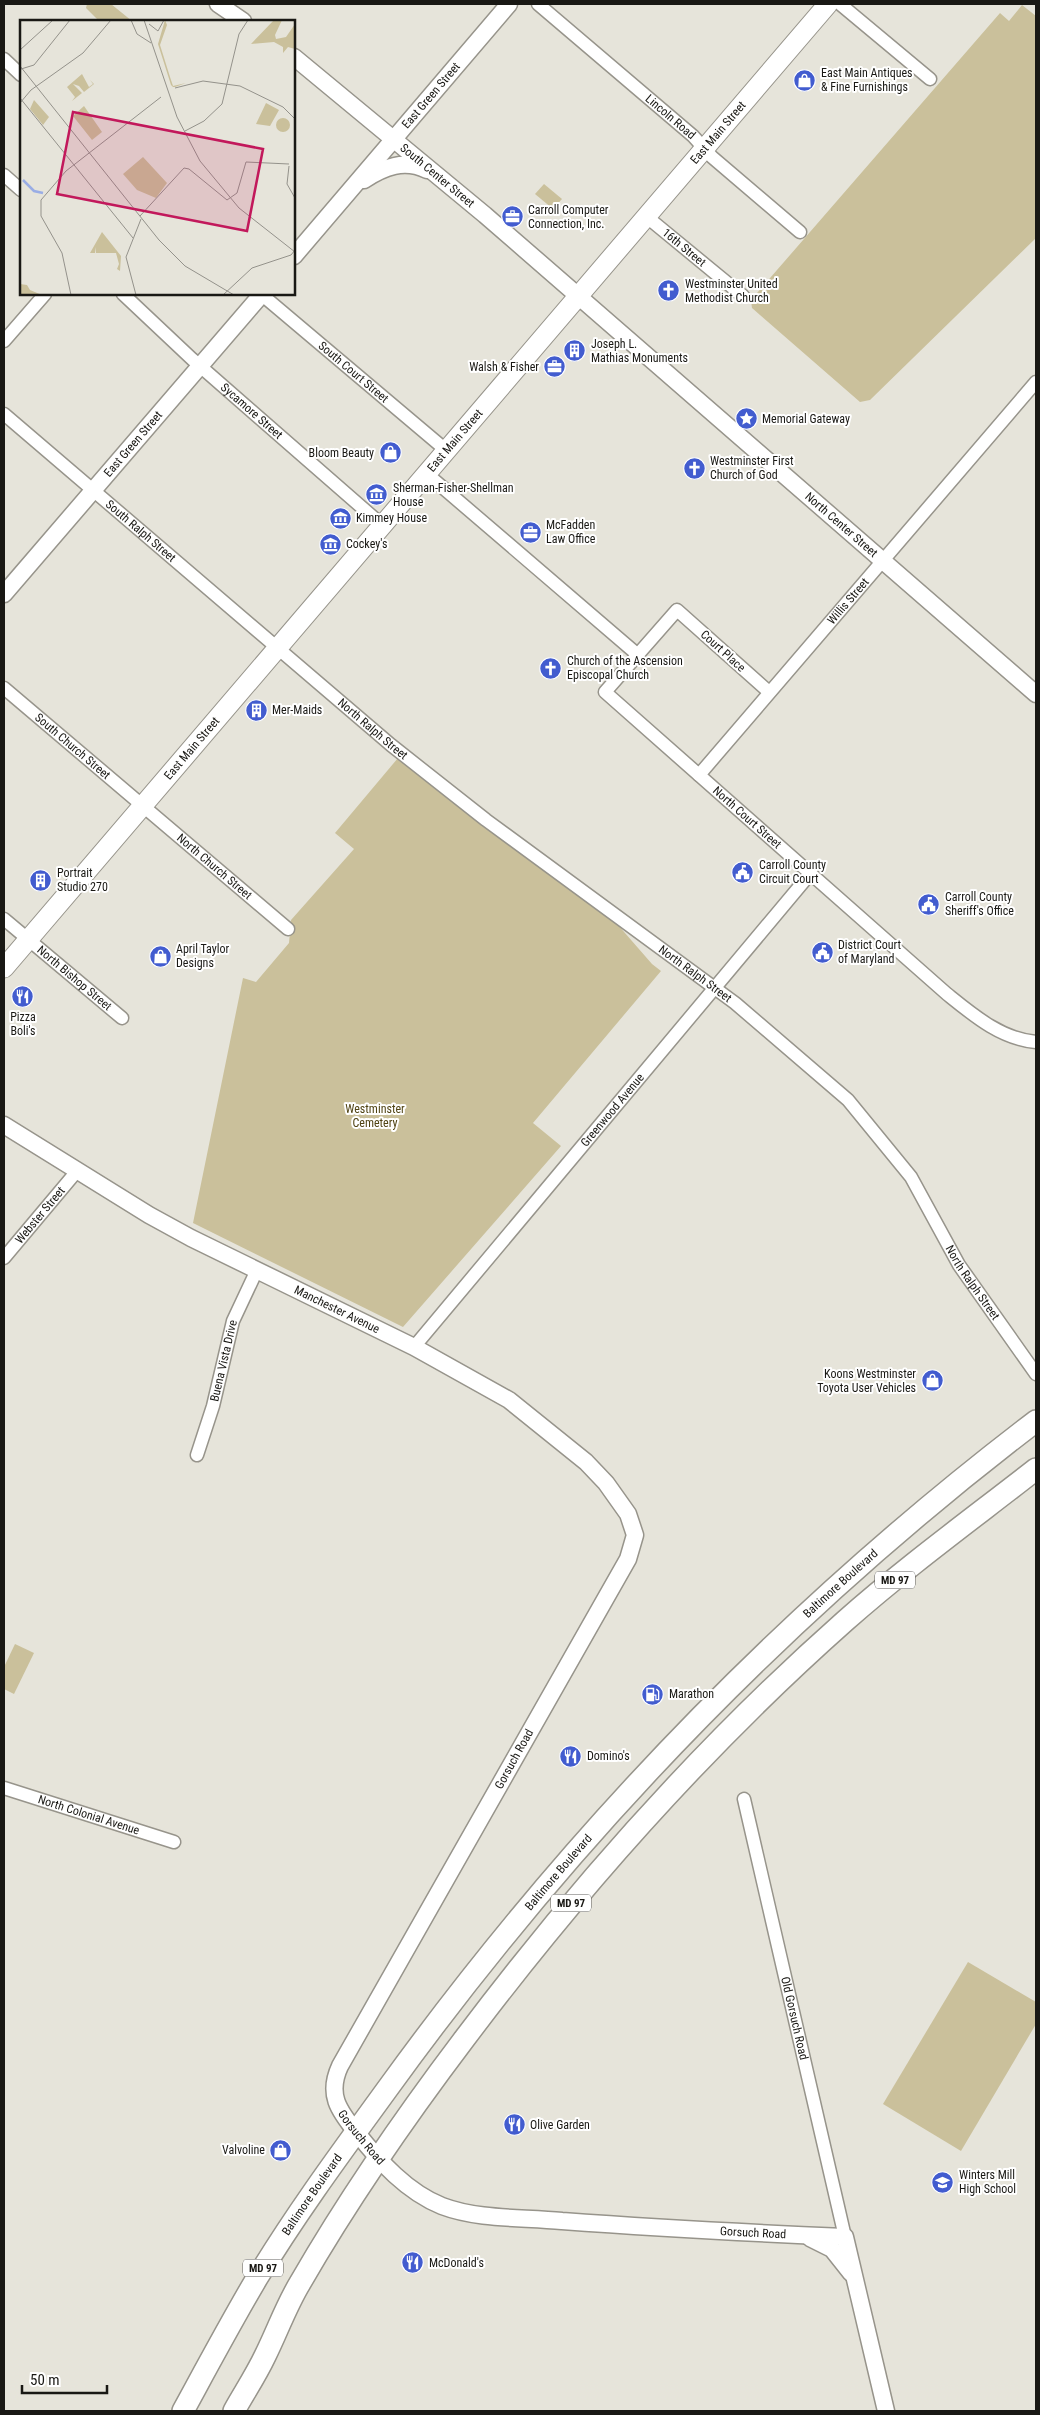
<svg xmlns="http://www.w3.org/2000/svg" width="1040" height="2415" font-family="'Roboto Condensed',sans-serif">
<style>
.green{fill:#cac09b}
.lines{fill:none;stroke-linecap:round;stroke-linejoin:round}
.minor-casing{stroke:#97948b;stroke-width:15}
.tertiary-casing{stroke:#97948b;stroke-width:19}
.secondary-casing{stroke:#97948b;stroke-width:21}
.trunk-casing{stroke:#97948b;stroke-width:24}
.minor{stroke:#fff;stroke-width:12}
.tertiary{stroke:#fff;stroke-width:16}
.secondary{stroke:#fff;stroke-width:19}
.trunk{stroke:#fff;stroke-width:21}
.labels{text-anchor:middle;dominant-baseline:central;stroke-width:4;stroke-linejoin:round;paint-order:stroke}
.shield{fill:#fff;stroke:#5e5d5a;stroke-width:1}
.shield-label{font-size:11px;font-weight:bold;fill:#191814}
.poi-label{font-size:12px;fill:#191814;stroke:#fff;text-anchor:start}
.street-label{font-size:12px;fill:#191814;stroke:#fff}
.park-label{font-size:12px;fill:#504313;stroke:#fff}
.inset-river{fill:none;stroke:#9aade5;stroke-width:2.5}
.inset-road{fill:none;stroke:#94928b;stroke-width:1}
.view{fill:#c2185b;fill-opacity:0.15;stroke:#c2185b;stroke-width:2.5}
.inset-edge{fill:none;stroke:#191814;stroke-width:2.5}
</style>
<rect width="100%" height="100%" fill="#e6e4da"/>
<!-- green -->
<g class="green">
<path d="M 87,4 L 111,4 L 132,21 L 99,21 L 86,8 Z"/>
<path d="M 1022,5 L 1036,16 L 1036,238 L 870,400 L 860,402 L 752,308 L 751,300 L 1000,13 L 1009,21 Z"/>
<path d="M 544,184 L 562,199 L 553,209 L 535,194 Z"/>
<path d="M 398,758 L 618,925 L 652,964 L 661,971 L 533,1123 L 561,1146 L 403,1327 L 193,1223 L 243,978 L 256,982 L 289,943 L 291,920 L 354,849 L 335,833 Z"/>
<path d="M 15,1644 L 34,1653 L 14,1694 L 4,1689 L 4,1667 Z"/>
<path d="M 968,1962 L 1036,2002 L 1036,2024 L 961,2151 L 883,2104 Z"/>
</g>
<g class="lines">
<defs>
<g id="minor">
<path id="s1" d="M 538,4 L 693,136 L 712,157 L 800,232"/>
<path d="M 840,4 L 930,79"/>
<path d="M 4,59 L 21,75"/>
<path d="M 4,175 L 21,190"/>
<path id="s2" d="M 647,217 L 743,296"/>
<path id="s3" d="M 123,294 L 192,359 L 382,525"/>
<path id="s4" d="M 261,294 L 447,451"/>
<path d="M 4,341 L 45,294"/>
<path id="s5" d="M 4,414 L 391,745 L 486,820 L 735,1003 L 848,1100 L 911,1177 L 959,1265 L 1036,1374"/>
<path d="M 427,474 L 638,655"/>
<path id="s6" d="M 4,688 L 288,929"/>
<path id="s7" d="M 769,692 L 677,610 L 605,692 L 947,994 C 973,1015 1001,1039 1036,1042"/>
<path id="s8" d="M 699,775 L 1036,382"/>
<path id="s9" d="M 4,919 L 122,1018"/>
<path id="s10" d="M 4,1258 L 77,1171"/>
<path id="s11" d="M 414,1347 L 810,874"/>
<path id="s12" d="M 197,1455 L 213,1406 L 233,1321 L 256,1272"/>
<path id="s13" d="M 4,1788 L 174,1842"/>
<path id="s14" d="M 744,1799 L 845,2237"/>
</g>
<g id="tertiary">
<path d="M 218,4 L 243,21"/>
<path id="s15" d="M 294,57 L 485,215 L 1036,694"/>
<path d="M 364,180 C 384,167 404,159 427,170"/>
<path id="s16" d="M 294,256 L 509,4"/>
<path id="s17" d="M 4,594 L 262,294"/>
<path id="s18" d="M 4,1125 L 149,1215 L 191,1238 L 414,1347 L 509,1400 L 586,1462 L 606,1483 L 628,1514 L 635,1535 L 628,1559 L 340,2066 C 327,2094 338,2110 357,2133 C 380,2162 407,2192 442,2206 C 479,2220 523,2217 562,2221 C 657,2228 751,2233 845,2237 L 886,2411"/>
<path d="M 810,2238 L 832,2249 L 851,2273"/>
</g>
<g id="secondary">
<path id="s19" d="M 4,968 L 828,4"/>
</g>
<g id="trunk">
<path id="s20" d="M 183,2411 C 207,2367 231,2322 257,2278 C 297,2212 343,2150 388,2088 C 571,1835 788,1610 1036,1421"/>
<path d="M 234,2411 C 244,2393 256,2375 265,2356 C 277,2332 286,2306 300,2283 C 349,2198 406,2116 465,2038 C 578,1888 704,1746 845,1621 C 906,1567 972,1519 1036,1469"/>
</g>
</defs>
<!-- minor casing -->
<use href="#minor" class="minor-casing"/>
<!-- tertiary casing -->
<use href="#tertiary" class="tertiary-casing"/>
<!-- secondary casing -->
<use href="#secondary" class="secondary-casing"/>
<!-- trunk casing -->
<use href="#trunk" class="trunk-casing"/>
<!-- minor -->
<use href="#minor" class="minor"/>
<!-- tertiary -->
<use href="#tertiary" class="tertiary"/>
<!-- secondary -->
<use href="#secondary" class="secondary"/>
<!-- trunk -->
<use href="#trunk" class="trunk"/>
</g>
<!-- icons -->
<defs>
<symbol id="shop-disc" viewBox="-11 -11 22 22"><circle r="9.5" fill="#425ccf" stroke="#fff"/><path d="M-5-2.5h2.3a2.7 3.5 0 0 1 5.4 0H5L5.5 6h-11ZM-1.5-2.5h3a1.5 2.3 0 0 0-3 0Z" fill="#fff"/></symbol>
<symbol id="office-disc" viewBox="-11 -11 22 22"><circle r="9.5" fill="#425ccf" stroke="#fff"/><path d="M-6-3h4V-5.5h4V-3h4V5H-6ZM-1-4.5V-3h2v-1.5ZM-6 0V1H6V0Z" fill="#fff"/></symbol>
<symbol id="church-disc" viewBox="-11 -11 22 22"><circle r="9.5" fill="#425ccf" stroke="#fff"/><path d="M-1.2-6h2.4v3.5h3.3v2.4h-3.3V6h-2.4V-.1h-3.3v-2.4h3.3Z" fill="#fff"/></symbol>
<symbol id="building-disc" viewBox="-11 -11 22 22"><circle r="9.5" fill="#425ccf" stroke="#fff"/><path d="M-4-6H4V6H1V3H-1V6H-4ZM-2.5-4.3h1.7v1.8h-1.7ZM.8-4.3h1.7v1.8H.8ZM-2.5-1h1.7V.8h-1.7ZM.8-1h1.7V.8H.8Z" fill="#fff"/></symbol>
<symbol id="sight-disc" viewBox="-11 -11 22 22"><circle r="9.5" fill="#425ccf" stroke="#fff"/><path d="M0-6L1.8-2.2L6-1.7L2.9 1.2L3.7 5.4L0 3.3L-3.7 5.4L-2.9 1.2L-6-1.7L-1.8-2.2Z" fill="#fff"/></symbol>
<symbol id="museum-disc" viewBox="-11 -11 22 22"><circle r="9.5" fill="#425ccf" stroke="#fff"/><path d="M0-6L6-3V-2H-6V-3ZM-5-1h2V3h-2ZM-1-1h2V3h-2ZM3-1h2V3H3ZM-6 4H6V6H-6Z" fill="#fff"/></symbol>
<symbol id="civic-disc" viewBox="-11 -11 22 22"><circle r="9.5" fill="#425ccf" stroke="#fff"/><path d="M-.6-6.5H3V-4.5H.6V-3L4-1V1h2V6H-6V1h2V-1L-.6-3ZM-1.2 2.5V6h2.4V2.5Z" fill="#fff"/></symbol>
<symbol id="restaurant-disc" viewBox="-11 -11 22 22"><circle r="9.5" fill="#425ccf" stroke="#fff"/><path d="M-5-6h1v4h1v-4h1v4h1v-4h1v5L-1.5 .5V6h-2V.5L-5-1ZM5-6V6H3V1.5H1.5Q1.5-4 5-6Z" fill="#fff"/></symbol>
<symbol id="fuel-disc" viewBox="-11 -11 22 22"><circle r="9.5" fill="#425ccf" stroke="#fff"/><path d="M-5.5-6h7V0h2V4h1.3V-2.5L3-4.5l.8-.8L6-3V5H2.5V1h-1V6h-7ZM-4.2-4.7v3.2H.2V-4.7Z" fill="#fff"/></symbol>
<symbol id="school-disc" viewBox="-11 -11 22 22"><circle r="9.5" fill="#425ccf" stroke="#fff"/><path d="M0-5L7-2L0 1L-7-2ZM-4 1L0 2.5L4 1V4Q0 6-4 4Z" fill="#fff"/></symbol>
</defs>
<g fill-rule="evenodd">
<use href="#shop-disc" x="792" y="68" width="25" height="25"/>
<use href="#office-disc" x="500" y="204" width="25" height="25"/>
<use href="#church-disc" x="656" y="278" width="25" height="25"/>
<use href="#building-disc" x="562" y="338" width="25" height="25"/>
<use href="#office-disc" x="542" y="354" width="25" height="25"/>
<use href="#sight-disc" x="734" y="406" width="25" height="25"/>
<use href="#shop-disc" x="378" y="440" width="25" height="25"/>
<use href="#church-disc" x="682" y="456" width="25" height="25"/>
<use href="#museum-disc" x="364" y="482" width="25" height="25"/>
<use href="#museum-disc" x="328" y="506" width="25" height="25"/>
<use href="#office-disc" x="518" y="520" width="25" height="25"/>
<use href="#museum-disc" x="318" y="532" width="25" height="25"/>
<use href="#church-disc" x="538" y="656" width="25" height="25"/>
<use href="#building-disc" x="244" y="698" width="25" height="25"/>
<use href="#civic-disc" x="730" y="860" width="25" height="25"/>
<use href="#building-disc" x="28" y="868" width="25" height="25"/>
<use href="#civic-disc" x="916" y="892" width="25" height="25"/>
<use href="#civic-disc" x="810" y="940" width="25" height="25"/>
<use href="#shop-disc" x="148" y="944" width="25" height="25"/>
<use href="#restaurant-disc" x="10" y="984" width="25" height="25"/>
<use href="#shop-disc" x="920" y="1368" width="25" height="25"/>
<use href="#fuel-disc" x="640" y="1682" width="25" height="25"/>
<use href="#restaurant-disc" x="558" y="1744" width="25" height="25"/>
<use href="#restaurant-disc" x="502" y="2112" width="25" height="25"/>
<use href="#shop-disc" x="268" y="2138" width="25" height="25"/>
<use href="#school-disc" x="930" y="2170" width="25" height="25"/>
<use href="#restaurant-disc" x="400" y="2250" width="25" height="25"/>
</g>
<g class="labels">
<!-- shield labels -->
<g class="shield">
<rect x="875" y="1571.5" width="40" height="17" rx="4"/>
<rect x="551" y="1894.5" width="40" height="17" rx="4"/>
<rect x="243" y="2259.5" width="40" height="17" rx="4"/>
</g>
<g class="shield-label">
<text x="895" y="1580">MD 97</text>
<text x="571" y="1903">MD 97</text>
<text x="263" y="2268">MD 97</text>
</g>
<!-- poi labels -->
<g class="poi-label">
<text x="821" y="73">East Main Antiques<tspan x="821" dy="14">&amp; Fine Furnishings</tspan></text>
<text x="528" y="210">Carroll Computer<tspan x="528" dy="14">Connection, Inc.</tspan></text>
<text x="685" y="284">Westminster United<tspan x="685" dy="14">Methodist Church</tspan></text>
<text x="591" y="344">Joseph L.<tspan x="591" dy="14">Mathias Monuments</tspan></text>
<text x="539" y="367" text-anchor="end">Walsh &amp; Fisher</text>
<text x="762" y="419">Memorial Gateway</text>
<text x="374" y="453" text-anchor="end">Bloom Beauty</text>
<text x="710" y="461">Westminster First<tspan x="710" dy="14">Church of God</tspan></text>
<text x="393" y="488">Sherman-Fisher-Shellman<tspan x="393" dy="14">House</tspan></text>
<text x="356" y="518">Kimmey House</text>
<text x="546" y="525">McFadden<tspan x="546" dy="14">Law Office</tspan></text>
<text x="346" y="544">Cockey's</text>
<text x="567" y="661">Church of the Ascension<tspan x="567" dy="14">Episcopal Church</tspan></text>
<text x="272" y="710">Mer-Maids</text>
<text x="759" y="865">Carroll County<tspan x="759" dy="14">Circuit Court</tspan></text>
<text x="57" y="873">Portrait<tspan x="57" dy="14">Studio 270</tspan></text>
<text x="945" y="897">Carroll County<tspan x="945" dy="14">Sheriff's Office</tspan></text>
<text x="838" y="945">District Court<tspan x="838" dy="14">of Maryland</tspan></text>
<text x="176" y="949">April Taylor<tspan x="176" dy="14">Designs</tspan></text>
<text x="23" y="1017" text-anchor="middle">Pizza<tspan x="23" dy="14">Boli's</tspan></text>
<text x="916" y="1374" text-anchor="end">Koons Westminster<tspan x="916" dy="14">Toyota User Vehicles</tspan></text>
<text x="669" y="1694">Marathon</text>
<text x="587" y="1756">Domino's</text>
<text x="530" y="2125">Olive Garden</text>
<text x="265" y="2150" text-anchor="end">Valvoline</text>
<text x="959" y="2175">Winters Mill<tspan x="959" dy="14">High School</tspan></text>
<text x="429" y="2263">McDonald's</text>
</g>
<!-- street labels -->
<g class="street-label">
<text stroke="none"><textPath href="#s16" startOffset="211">East Green Street</textPath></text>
<text stroke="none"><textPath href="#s1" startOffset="174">Lincoln Road</textPath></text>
<text stroke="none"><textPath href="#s19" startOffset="1099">East Main Street</textPath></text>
<text stroke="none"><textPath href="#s15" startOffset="186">South Center Street</textPath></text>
<text stroke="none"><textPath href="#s2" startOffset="48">16th Street</textPath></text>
<text stroke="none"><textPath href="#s4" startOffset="121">South Court Street</textPath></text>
<text stroke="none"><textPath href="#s3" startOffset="174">Sycamore Street</textPath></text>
<text stroke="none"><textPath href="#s19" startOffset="694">East Main Street</textPath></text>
<text stroke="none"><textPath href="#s17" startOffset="198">East Green Street</textPath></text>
<text stroke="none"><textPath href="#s15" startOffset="720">North Center Street</textPath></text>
<text stroke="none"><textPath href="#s5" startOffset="180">South Ralph Street</textPath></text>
<text stroke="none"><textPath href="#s8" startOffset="229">Willis Street</textPath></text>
<text transform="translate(723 651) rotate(42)">Court Place</text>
<text stroke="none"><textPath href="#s5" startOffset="485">North Ralph Street</textPath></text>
<text stroke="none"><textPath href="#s6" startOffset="90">South Church Street</textPath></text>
<text stroke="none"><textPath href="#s19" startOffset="289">East Main Street</textPath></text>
<text stroke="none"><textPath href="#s7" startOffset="422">North Court Street</textPath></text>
<text stroke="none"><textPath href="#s6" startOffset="276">North Church Street</textPath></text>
<text stroke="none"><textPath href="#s5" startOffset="890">North Ralph Street</textPath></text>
<text stroke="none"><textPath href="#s9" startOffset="92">North Bishop Street</textPath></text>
<text stroke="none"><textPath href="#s11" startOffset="309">Greenwood Avenue</textPath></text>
<text stroke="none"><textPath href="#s10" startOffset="56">Webster Street</textPath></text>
<text stroke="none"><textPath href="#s5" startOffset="1310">North Ralph Street</textPath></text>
<text stroke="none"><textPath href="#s18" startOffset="381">Manchester Avenue</textPath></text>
<text stroke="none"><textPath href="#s12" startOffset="98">Buena Vista Drive</textPath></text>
<text stroke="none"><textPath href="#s20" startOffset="1062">Baltimore Boulevard</textPath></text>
<text transform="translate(514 1759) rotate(-61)">Gorsuch Road</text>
<text stroke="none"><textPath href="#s13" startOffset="89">North Colonial Avenue</textPath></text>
<text stroke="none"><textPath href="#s20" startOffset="658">Baltimore Boulevard</textPath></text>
<text stroke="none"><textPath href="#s14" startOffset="225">Old Gorsuch Road</textPath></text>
<text stroke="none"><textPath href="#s18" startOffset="1452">Gorsuch Road</textPath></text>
<text stroke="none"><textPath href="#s20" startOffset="252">Baltimore Boulevard</textPath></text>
<text stroke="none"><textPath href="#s18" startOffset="1872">Gorsuch Road</textPath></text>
</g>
<!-- park labels -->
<g class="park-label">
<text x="375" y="1109">Westminster<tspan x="375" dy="14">Cemetery</tspan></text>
</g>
</g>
<!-- overview -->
<g transform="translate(20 20)">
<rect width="275" height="275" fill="#e6e4da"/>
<path d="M 145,0 L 147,5 L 140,25 L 150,57 L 153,66 L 166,63 L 155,67 L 153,67 L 151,65 L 138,24 ZM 254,0 L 262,0 L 255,15 L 256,19 L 266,17 L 275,4 L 275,29 L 268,27 L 263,33 L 263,27 L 254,22 L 231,24 ZM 62,54 L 69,67 L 73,64 L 70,60 L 74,64 L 64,72 L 59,66 L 53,64 L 62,73 L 52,81 L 55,77 L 47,67 ZM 14,80 L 29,97 L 23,105 L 10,89 ZM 246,83 L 259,90 L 250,106 L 236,104 ZM 64,86 L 82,112 L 72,120 L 53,96 ZM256 105a7 7 0 1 1 14 0a7 7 0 1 1-14 0ZM 123,137 L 147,163 L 136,178 L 117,170 L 103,154 ZM 82,212 L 101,236 L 100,251 L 97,249 L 99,244 L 96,233 L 76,233 L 75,227 L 75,233 L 70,233 ZM 0,264 L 7,265 L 10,270 L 22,275 L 0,275 Z" fill="#cac09b"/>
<path class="inset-river" d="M 3,160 L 14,171 L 23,173"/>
<path class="inset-road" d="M 111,0 L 117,14 L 131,23M 124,0 L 157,97 L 180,141 L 219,188 L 275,232M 129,4 L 138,11 L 144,0M 0,30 L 33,0M 0,46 L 139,220 L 165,246 L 214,275M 1,49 L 14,45 L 50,0M 155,68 L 183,61 L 220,66 L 263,87 L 275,99M 0,78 L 113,218M 0,83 L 11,70 L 63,33 L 91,0M 165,111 L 184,101 L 202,84 L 219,14 L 228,0M 269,146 L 267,164 L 275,178M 120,196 L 164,148 L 169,149 L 207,180 L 217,173 L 226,142 L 269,144M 51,275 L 42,233 L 21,196 L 21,180 L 46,151 L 141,77M 116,275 L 106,237 L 121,199M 203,275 L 232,248 L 271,235 L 275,230"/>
<path class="view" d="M 53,92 L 243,129 L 227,211 L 37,174 Z"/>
<rect width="275" height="275" class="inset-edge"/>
</g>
<!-- border -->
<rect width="1040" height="2415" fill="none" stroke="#191814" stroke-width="10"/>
<!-- scale -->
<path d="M22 2385v8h85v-8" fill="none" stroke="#191814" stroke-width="2.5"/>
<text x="30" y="2385" font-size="15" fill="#191814" stroke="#ffffff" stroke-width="4" paint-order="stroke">50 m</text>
</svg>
